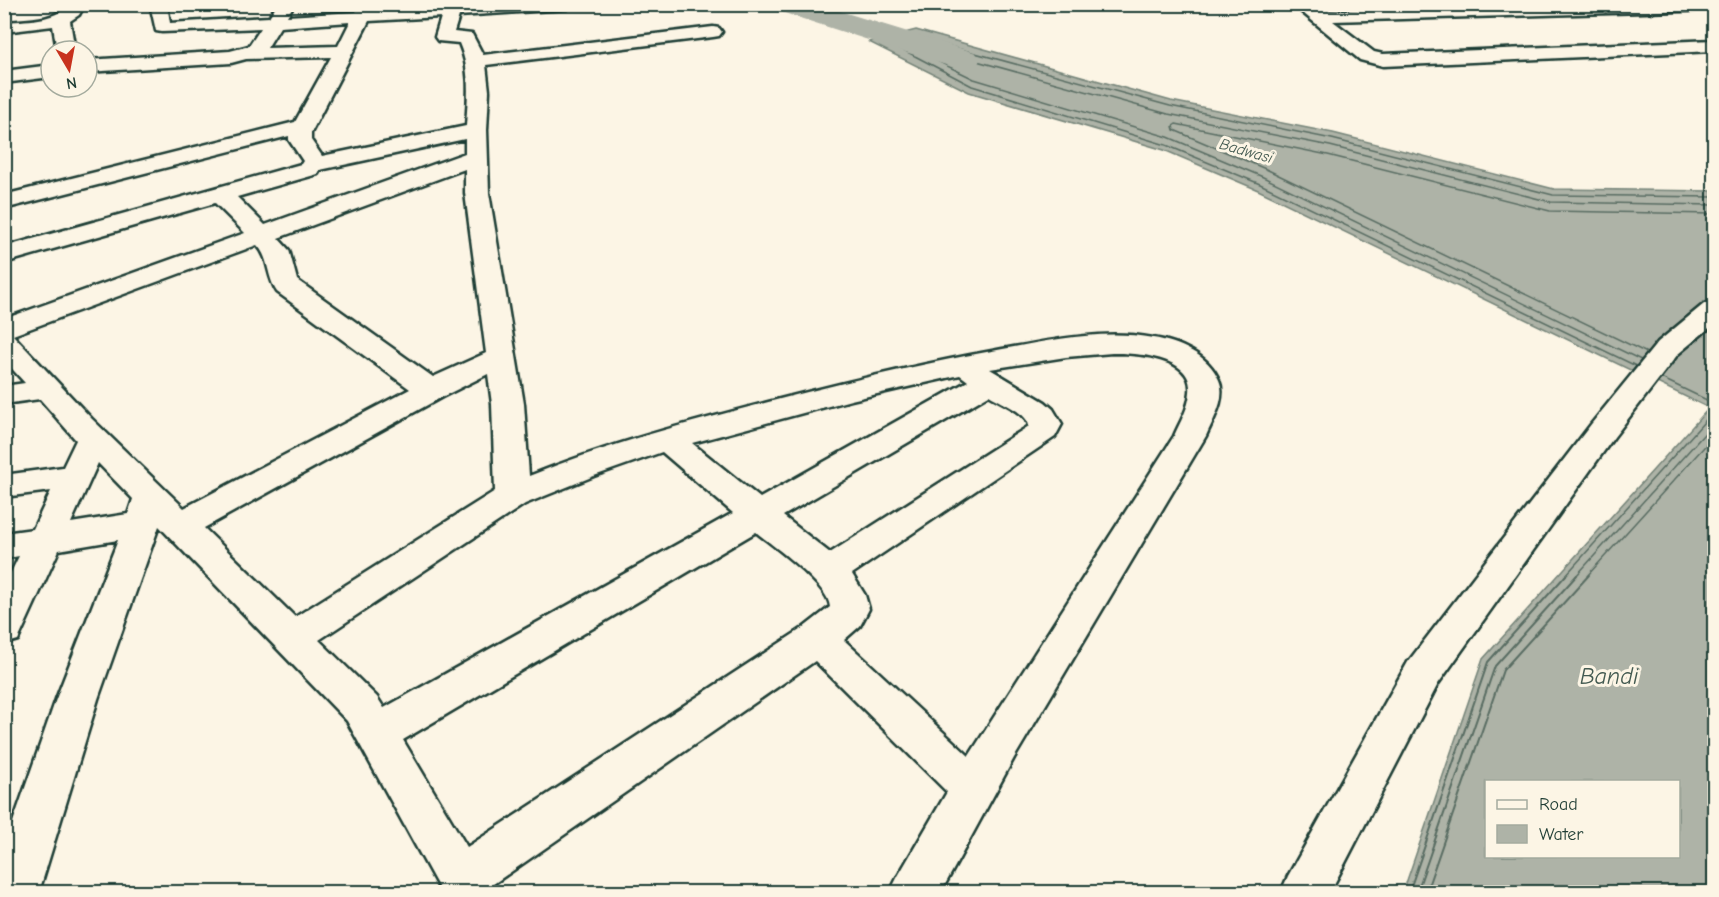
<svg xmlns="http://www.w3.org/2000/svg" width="1719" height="897" font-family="'Comic Neue',sans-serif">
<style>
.water{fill:#aeb3a7;stroke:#758479;stroke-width:1.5;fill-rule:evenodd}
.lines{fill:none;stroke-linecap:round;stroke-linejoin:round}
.shore-far1{stroke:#586c62;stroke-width:1.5}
.shore{stroke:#586c62;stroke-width:2}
.river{fill:#aeb3a7;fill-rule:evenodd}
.minor-casing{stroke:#1f3d34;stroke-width:5}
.minor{fill:#fcf5e5;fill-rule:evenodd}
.labels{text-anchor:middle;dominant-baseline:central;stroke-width:6;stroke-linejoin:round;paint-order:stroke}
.far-water-label{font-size:16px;font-style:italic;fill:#435a51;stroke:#fcf5e5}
.near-water-label{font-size:24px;font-style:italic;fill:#435a51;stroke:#fcf5e5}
</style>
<rect width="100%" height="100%" fill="#fcf5e5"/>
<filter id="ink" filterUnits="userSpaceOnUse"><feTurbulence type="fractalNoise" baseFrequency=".0167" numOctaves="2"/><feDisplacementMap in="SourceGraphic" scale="12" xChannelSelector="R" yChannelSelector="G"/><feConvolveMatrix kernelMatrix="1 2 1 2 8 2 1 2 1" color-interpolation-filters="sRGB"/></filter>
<g filter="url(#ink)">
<!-- water -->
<path class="water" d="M 916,30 L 1171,101 L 1333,133 L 1554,189 L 1714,191 L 1714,892 L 1403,892 L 1483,659 L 1709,408 L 1258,190 L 1164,150 L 969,92 L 869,42 ZM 1486,782 L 1678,782 L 1678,856 L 1486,856 Z"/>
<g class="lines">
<!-- shore-far1 -->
<g class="shore-far1">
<path d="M 1647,353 L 1268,170 L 1174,130 L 1173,126 L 1176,124 L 1328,155 L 1550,211 L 1714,214"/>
<path d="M 1641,360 L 1263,177 L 1168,137 L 974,79 L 917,51 L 916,47 L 919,45 L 1168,114 L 1330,146 L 1551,202 L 1714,205"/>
<path d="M 1636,366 L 1260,184 L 1166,145 L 972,86 L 892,44 L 916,37 L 1170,106 L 1332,139 L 1553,195 L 1714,197"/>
<path d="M 1661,378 L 1711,402 L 1714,407"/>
<path d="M 1565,576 L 1714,411"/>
<path d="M 1576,576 L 1714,423"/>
<path d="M 1587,576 L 1714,436"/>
</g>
<!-- shore -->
<g class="shore">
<path d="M 1409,892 L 1488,662 L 1566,575"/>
<path d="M 1417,892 L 1495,666 L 1577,575"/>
<path d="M 1426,892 L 1503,670 L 1589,575"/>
</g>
<!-- river -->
<path class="river" d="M 771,4 L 817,4 L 976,53 L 980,60 L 976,67 L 964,70 L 952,67 L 775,10 Z"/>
<defs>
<g id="minor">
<path d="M 68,4 L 85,4 L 79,15 L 70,21 L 75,51 L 57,51 L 53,26 L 4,32 L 4,22 C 24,20 56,22 68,4 Z"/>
<path d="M 150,4 L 167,4 L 170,23 L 269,17 L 277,4 L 289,4 L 292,8 L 287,16 L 356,12 L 360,4 L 377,4 L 374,10 L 445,4 L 575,4 L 567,9 L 459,16 L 454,32 L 472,34 L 483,55 L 713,27 L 719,28 L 722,32 L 719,36 L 713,37 L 486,65 L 489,91 L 487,130 L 489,193 L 524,404 L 529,476 C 610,443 695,421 780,399 C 850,381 920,364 992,351 C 1043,342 1101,328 1153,338 C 1179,342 1209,355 1219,380 C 1227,398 1213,420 1206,436 L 1014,758 L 941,892 L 890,892 L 898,876 L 947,792 L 815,661 L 489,887 L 491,892 L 441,892 L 347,721 L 159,526 L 98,699 L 39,892 L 4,892 L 4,848 L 56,699 L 118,540 L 59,550 L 18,640 L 4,644 L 4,587 L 19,556 L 4,559 L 4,533 L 33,529 L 51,491 L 4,497 L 4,475 L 63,467 L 76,440 L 40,399 L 4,404 L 4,386 L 25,383 L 4,360 L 4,319 L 245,233 L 215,203 L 4,263 L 4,247 L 301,164 L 303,161 L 289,140 L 289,136 L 4,209 L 4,195 L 295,122 L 331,57 L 246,59 L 231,63 L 87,72 L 87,60 L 230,51 L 249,46 L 261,28 L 162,32 L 156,31 ZM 441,17 L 435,37 L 438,41 L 459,43 C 471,71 468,96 466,126 L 322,156 L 311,140 L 311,133 L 369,21 ZM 350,22 L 338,46 L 267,48 L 280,27 ZM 465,139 L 465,153 L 265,225 L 237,197 L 318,174 L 320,170 ZM 465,169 L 465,193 L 486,353 L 433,377 L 297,280 L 289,250 L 278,238 ZM 257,245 C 270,259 266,275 277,292 L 410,389 L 184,508 L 92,419 L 13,335 ZM 1112,353 C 1136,353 1194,356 1190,392 C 1189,408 1180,422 1174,436 L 969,756 L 844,640 L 860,626 L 869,609 L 865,595 L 852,574 L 1055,437 L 1062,424 L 1053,409 L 1045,402 L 990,369 L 1066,357 ZM 488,374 L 492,404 L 495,491 L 295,617 L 204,528 L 442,397 ZM 960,375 L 968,381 L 760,498 L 692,443 L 851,400 ZM 989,395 C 1000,402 1028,413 1029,426 L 830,553 L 783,516 ZM 662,452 L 733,513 L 384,708 L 377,697 L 319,640 L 525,504 L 594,476 ZM 98,463 L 133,499 L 128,514 L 71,523 ZM 756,532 C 773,546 830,586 830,607 L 803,628 L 467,847 L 403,740 Z"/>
<path d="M 1292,4 L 1311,4 L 1319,11 L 1546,4 L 1714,4 L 1714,10 L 1333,21 L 1374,52 L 1383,54 L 1714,40 L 1714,51 L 1383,66 L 1360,60 Z"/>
<path d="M 51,65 L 51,77 L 4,83 L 4,71 Z"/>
<path d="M 1714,302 L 1714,324 L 1678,354 L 1614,437 L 1438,684 L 1330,892 L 1281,892 L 1288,876 L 1408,662 L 1592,423 L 1658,342 L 1704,304 Z"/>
</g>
</defs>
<!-- minor casing -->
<use href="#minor" class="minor-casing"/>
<!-- minor -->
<use href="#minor" class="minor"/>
</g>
</g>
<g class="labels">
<!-- far-water labels -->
<g class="far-water-label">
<text transform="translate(1246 151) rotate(16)">Badwasi</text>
</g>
<!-- near-water labels -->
<g class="near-water-label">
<text x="1609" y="676">Bandi</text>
</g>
</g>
<!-- margin -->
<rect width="1719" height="897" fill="none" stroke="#fcf5e5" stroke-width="24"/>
<rect x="12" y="12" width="1695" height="873" fill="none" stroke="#1f3d34" stroke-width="2" filter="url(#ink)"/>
<!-- legend -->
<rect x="1485" y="780" width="195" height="78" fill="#fcf5e5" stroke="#a4ab9e" stroke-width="1.5"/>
<rect x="1497" y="800" width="30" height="9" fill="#fcf5e5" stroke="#a4ab9e" stroke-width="1.5"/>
<text x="1539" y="810" font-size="18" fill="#1f3d34">Road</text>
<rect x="1497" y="825" width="30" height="18" fill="#aeb3a7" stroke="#a4ab9e" stroke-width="1.5"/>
<text x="1539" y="840" font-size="18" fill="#1f3d34">Water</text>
<!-- north arrow -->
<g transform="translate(69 69) rotate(170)"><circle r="28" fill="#fcf5e5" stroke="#a4ab9e" stroke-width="1.5"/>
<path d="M0-4.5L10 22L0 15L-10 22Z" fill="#c8321e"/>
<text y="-9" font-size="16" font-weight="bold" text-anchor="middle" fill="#1f3d34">N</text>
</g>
</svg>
